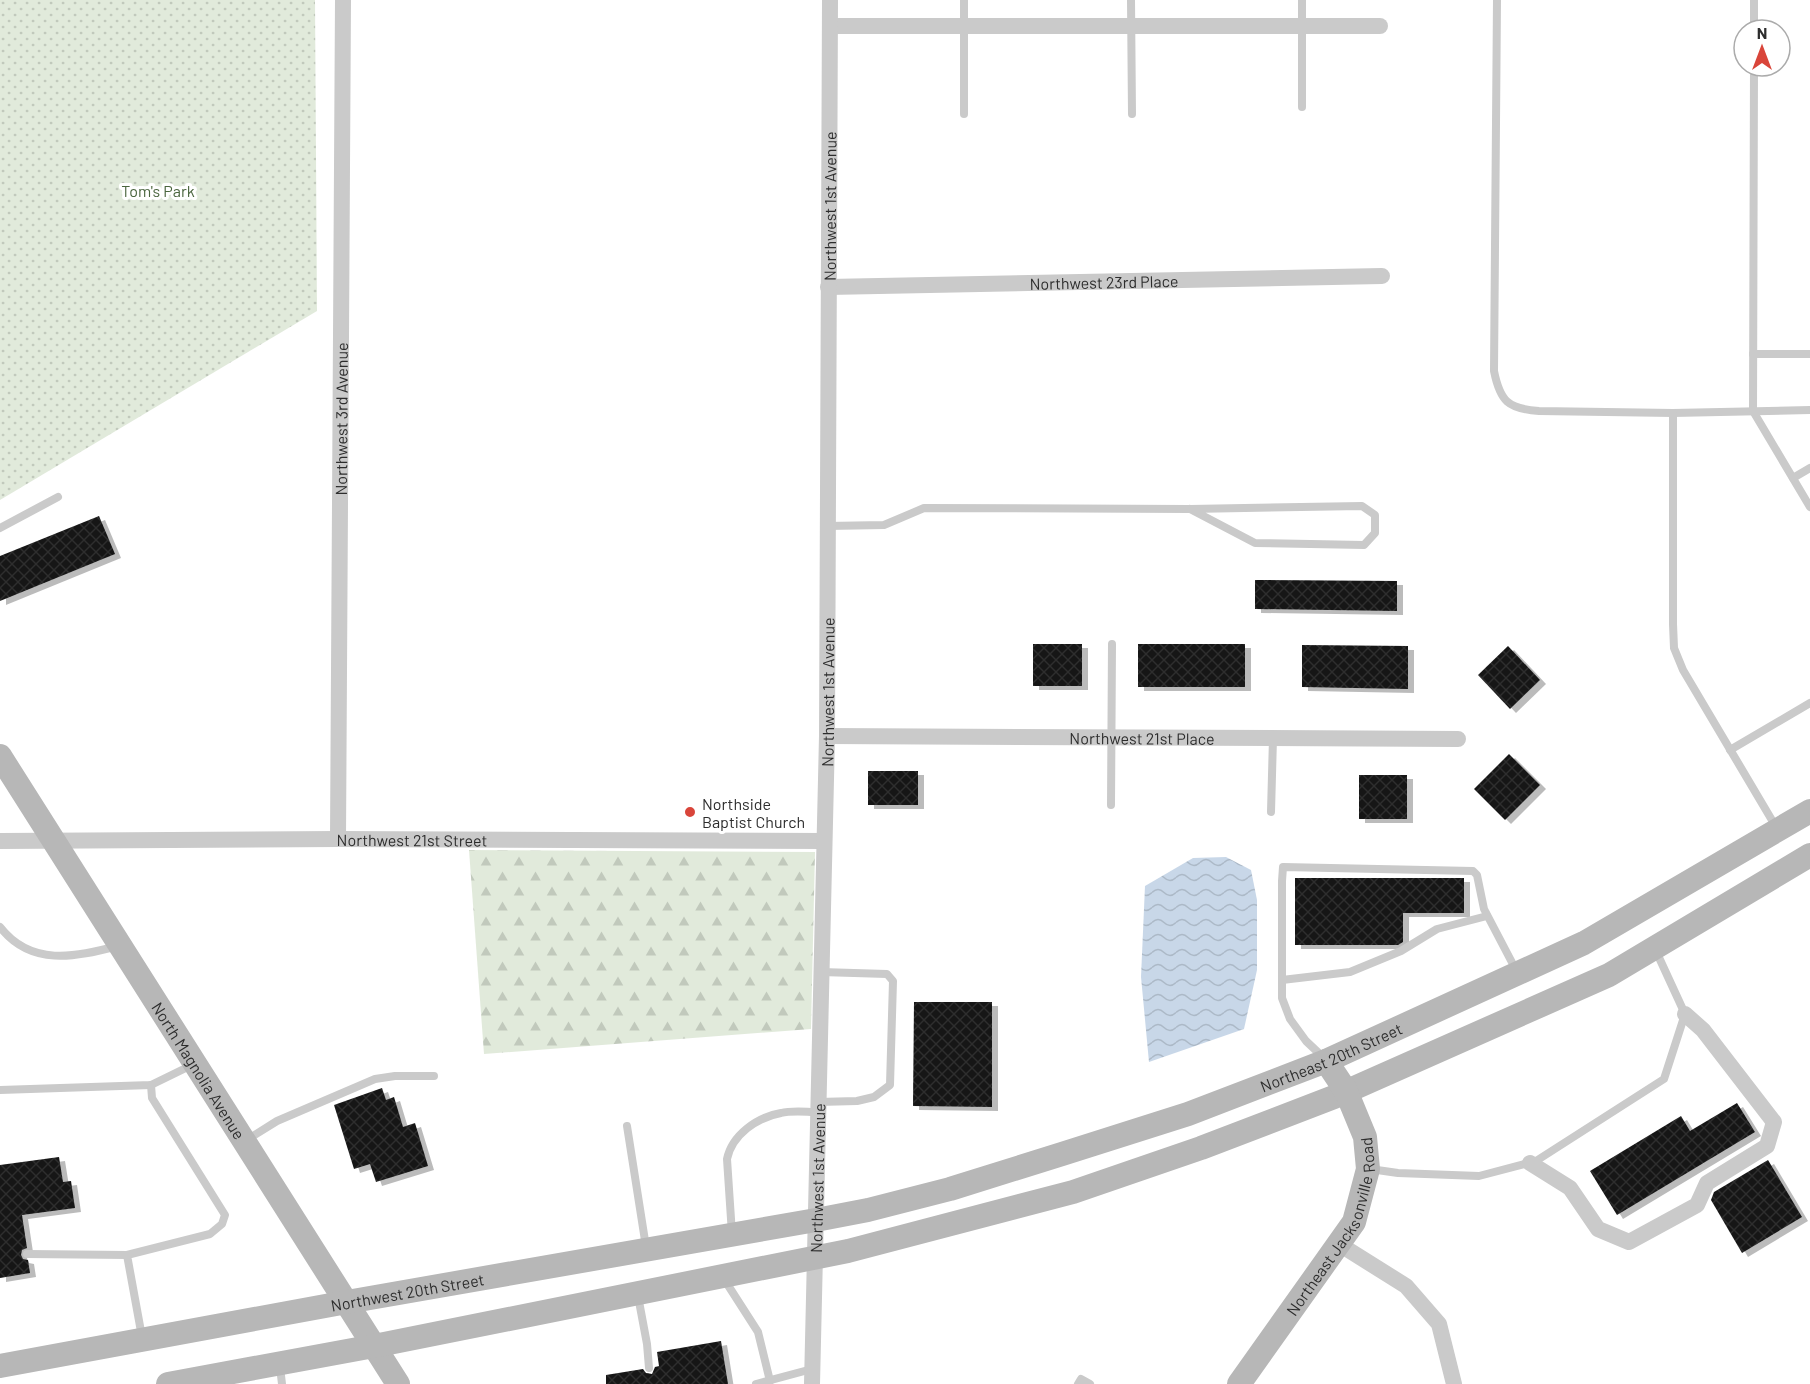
<svg xmlns="http://www.w3.org/2000/svg" width="1810" height="1384" font-family="Barlow,sans-serif">
<style>
.green{fill:url(#green-dots)}
.forest{fill:url(#forest-firs)}
.water{fill:url(#water-waves)}
.building{fill:url(#building-cross-hatch);filter:url(#shadow)}
.lines{fill:none;stroke-linecap:round;stroke-linejoin:round}
.lane{stroke:#cacaca;stroke-width:8}
.street{stroke:#cacaca;stroke-width:16}
.secondary{stroke:#b7b7b7;stroke-width:24}
.poi-dot{fill:#d9453a;stroke:#fff;stroke-width:2}
.labels{text-anchor:middle;dominant-baseline:central;stroke-width:6;stroke-linejoin:round;paint-order:stroke}
.park-label{font-size:16px;fill:#4a653e;stroke:#fff}
.street-label{font-size:16px;fill:#2d2d2d;stroke:#fff}
.poi-label{font-size:16px;fill:#2d2d2d;stroke:#fff;text-anchor:start}
</style>
<defs>
<pattern id="green-dots" width="8" height="8" patternUnits="userSpaceOnUse" patternTransform="scale(1.5)"><rect width="8" height="8" fill="#e1eadb"/><path d="M2 2h.1M6 6h.1" fill="none" stroke="#c1c9bc" stroke-width="1.8" stroke-linecap="round"/></pattern>
<pattern id="forest-firs" width="22" height="20" patternUnits="userSpaceOnUse" patternTransform="scale(1.5)"><rect width="22" height="20" fill="#e1eadb"/><path d="M5 1l3.5 6h-7zM16 11l3.5 6h-7z" fill="#c1c9bc"/></pattern>
<pattern id="water-waves" width="16" height="10" patternUnits="userSpaceOnUse" patternTransform="scale(1.5)"><rect width="16" height="10" fill="#c8d7e8"/><path d="M0 5q4-4 8 0t8 0" fill="none" stroke="#acb9c7"/></pattern>
<pattern id="building-cross-hatch" width="8" height="8" patternUnits="userSpaceOnUse" patternTransform="scale(1.5)"><rect width="8" height="8" fill="#141414"/><path d="M0 0l8 8M0 8l8-8" fill="none" stroke="#2e2e2e"/></pattern>
<filter id="shadow"><feDropShadow dx="6" dy="4" stdDeviation="0" flood-color="#0004"/></filter>
</defs>
<rect width="100%" height="100%" fill="#fff"/>
<!-- green -->
<path class="green" d="M 0,0 L 315,0 L 317,311 L 0,500 Z"/>
<!-- forest -->
<path class="forest" d="M 469,850 L 815,852 L 811,1029 L 484,1054 Z"/>
<!-- water -->
<path class="water" d="M 1226,857 L 1251,870 L 1257,900 L 1257,970 L 1244,1029 L 1149,1062 L 1141,977 L 1145,886 L 1193,858 Z"/>
<!-- building -->
<g class="building">
<path d="M 99,516 L 115,554 L 0,601 L 0,556 Z"/>
<path d="M 1255,580 L 1397,581 L 1397,611 L 1255,609 Z"/>
<rect x="1033" y="644" width="49" height="42"/>
<rect x="1138" y="644" width="107" height="43"/>
<path d="M 1302,645 L 1408,646 L 1408,689 L 1302,687 Z"/>
<path d="M 1508,646 L 1540,680 L 1510,709 L 1478,675 Z"/>
<path d="M 1509,754 L 1540,785 L 1505,820 L 1474,789 Z"/>
<rect x="868" y="771" width="50" height="34"/>
<rect x="1359" y="775" width="48" height="44"/>
<path d="M 1295,878 L 1464,878 L 1464,913 L 1403,913 L 1403,942 L 1398,945 L 1295,945 Z"/>
<path d="M 914,1002 L 992,1002 L 992,1107 L 913,1106 Z"/>
<path d="M 382,1088 L 386,1100 L 394,1097 L 403,1127 L 415,1123 L 428,1166 L 376,1182 L 370,1164 L 354,1169 L 334,1105 Z"/>
<path d="M 1737,1103 L 1755,1132 L 1617,1215 L 1590,1171 L 1681,1116 L 1690,1131 Z"/>
<path d="M 59,1157 L 63,1182 L 71,1181 L 75,1208 L 22,1215 L 27,1248 L 22,1250 L 21,1255 L 23,1259 L 28,1260 L 30,1273 L 0,1278 L 0,1165 Z"/>
<path d="M 1768,1160 L 1802,1217 L 1742,1253 L 1711,1200 L 1714,1192 Z"/>
<path d="M 721,1341 L 728,1384 L 606,1384 L 606,1375 L 643,1369 L 646,1373 L 652,1374 L 655,1367 L 659,1366 L 657,1352 Z"/>
</g>
<g class="lines">
<!-- lane -->
<g class="lane">
<path d="M 964,0 L 964,114"/>
<path d="M 1131,0 L 1132,114"/>
<path d="M 1497,0 L 1494,371 C 1500,401 1508,409 1539,411 L 1673,413 L 1810,410"/>
<path d="M 1754,30 L 1754,0"/>
<path d="M 1754,66 L 1753,411 L 1810,507"/>
<path d="M 1302,107 L 1302,0"/>
<path d="M 1753,354 L 1810,354"/>
<path d="M 1673,413 L 1673,624 L 1674,648 L 1683,670 L 1776,827"/>
<path d="M 1793,478 L 1810,468"/>
<path d="M 827,526 L 884,525 L 924,508 L 1190,509 L 1362,506 L 1375,515 L 1375,533 L 1364,545 L 1255,543 L 1190,509"/>
<path d="M 0,528 L 58,497"/>
<path d="M 1730,750 L 1810,703"/>
<path d="M 1111,805 L 1112,644"/>
<path d="M 1271,812 L 1273,738"/>
<path d="M 0,927 C 31,967 75,957 118,946"/>
<path d="M 1282,980 L 1350,972 L 1401,951 L 1437,929 L 1487,916"/>
<path d="M 1324,1058 L 1306,1041 L 1290,1019 L 1282,998 L 1282,881 L 1283,867 L 1473,871 L 1477,875 L 1484,909 L 1517,972"/>
<path d="M 0,1090 L 151,1085 L 192,1065"/>
<path d="M 818,1102 L 857,1101 L 874,1097 L 890,1085 L 893,981 L 887,974 L 821,972"/>
<path d="M 627,1126 L 646,1247"/>
<path d="M 245,1141 L 277,1121 L 375,1079 L 395,1076 L 434,1076"/>
<path d="M 1370,1169 L 1398,1173 L 1479,1176 L 1536,1161 L 1664,1079 L 1685,1014 L 1656,951"/>
<path d="M 732,1234 L 727,1159 C 732,1135 757,1117 781,1113 C 792,1110 806,1112 818,1112"/>
<path d="M 27,1254 L 127,1255"/>
<path d="M 724,1279 L 758,1332 L 770,1381"/>
<path d="M 638,1296 L 647,1344 L 649,1368"/>
<path d="M 142,1337 L 127,1255 L 210,1234 L 222,1224 L 225,1215 L 152,1098 L 151,1085"/>
<path d="M 280,1367 L 282,1384"/>
<path d="M 756,1384 L 812,1369"/>
<path d="M 1078,1384 L 1081,1379 L 1090,1384"/>
</g>
<!-- street -->
<g class="street">
<path d="M 830,26 L 1380,26"/>
<path id="s1" d="M 828,287 L 1382,276"/>
<path id="s2" d="M 827,736 L 1458,739"/>
<path id="s3" d="M 338,839 L 343,0"/>
<path id="s4" d="M 0,841 L 338,839 L 824,841"/>
<path d="M 1530,1163 L 1570,1188 L 1598,1229 L 1629,1242 L 1697,1205 L 1707,1183 L 1767,1146 L 1774,1122 L 1703,1030 L 1685,1014"/>
<path d="M 1339,1244 L 1406,1286 L 1439,1324 L 1454,1384"/>
<path id="s5" d="M 812,1384 L 827,736 L 830,0"/>
</g>
<!-- secondary -->
<g class="secondary">
<path id="s6" d="M 0,756 L 398,1384"/>
<path id="s7" d="M 0,1366 L 347,1302 L 816,1220 L 868,1210 L 950,1189 L 1062,1154 L 1188,1114 L 1326,1061 L 1584,943 L 1810,811"/>
<path d="M 168,1384 L 374,1346 L 848,1251 L 1073,1192 L 1201,1148 L 1334,1097 L 1609,975 L 1810,855"/>
<path id="s8" d="M 1239,1384 L 1354,1222 L 1368,1169 L 1365,1137 L 1346,1091 L 1326,1061"/>
</g>
</g>
<!-- markers -->
<circle class="poi-dot" cx="690" cy="812" r="6"/>
<g class="labels">
<!-- park labels -->
<g class="park-label">
<text x="158" y="190">Tom's Park</text>
</g>
<!-- street labels -->
<g class="street-label">
<text stroke="none"><textPath href="#s5" startOffset="1178">Northwest 1st Avenue</textPath></text>
<text stroke="none"><textPath href="#s1" startOffset="276">Northwest 23rd Place</textPath></text>
<text stroke="none"><textPath href="#s3" startOffset="420">Northwest 3rd Avenue</textPath></text>
<text stroke="none"><textPath href="#s5" startOffset="692">Northwest 1st Avenue</textPath></text>
<text stroke="none"><textPath href="#s2" startOffset="315">Northwest 21st Place</textPath></text>
<text stroke="none"><textPath href="#s4" startOffset="412">Northwest 21st Street</textPath></text>
<text stroke="none"><textPath href="#s7" startOffset="1370">Northeast 20th Street</textPath></text>
<text stroke="none"><textPath href="#s6" startOffset="372">North Magnolia Avenue</textPath></text>
<text stroke="none"><textPath href="#s5" startOffset="206">Northwest 1st Avenue</textPath></text>
<text stroke="none"><textPath href="#s8" startOffset="186">Northeast Jacksonville Road</textPath></text>
<text stroke="none"><textPath href="#s7" startOffset="414">Northwest 20th Street</textPath></text>
</g>
<!-- poi labels -->
<g class="poi-label">
<text x="702" y="803">Northside<tspan x="702" dy="18">Baptist Church</tspan></text>
</g>
</g>
<!-- north arrow -->
<g transform="translate(1762 48)"><circle r="28" fill="#ffffff" stroke="#ababab" stroke-width="1.5"/>
<path d="M0-4.5L10 22L0 15L-10 22Z" fill="#d9453a"/>
<text y="-9" font-size="16" font-weight="bold" text-anchor="middle" fill="#2d2d2d">N</text>
</g>
</svg>
